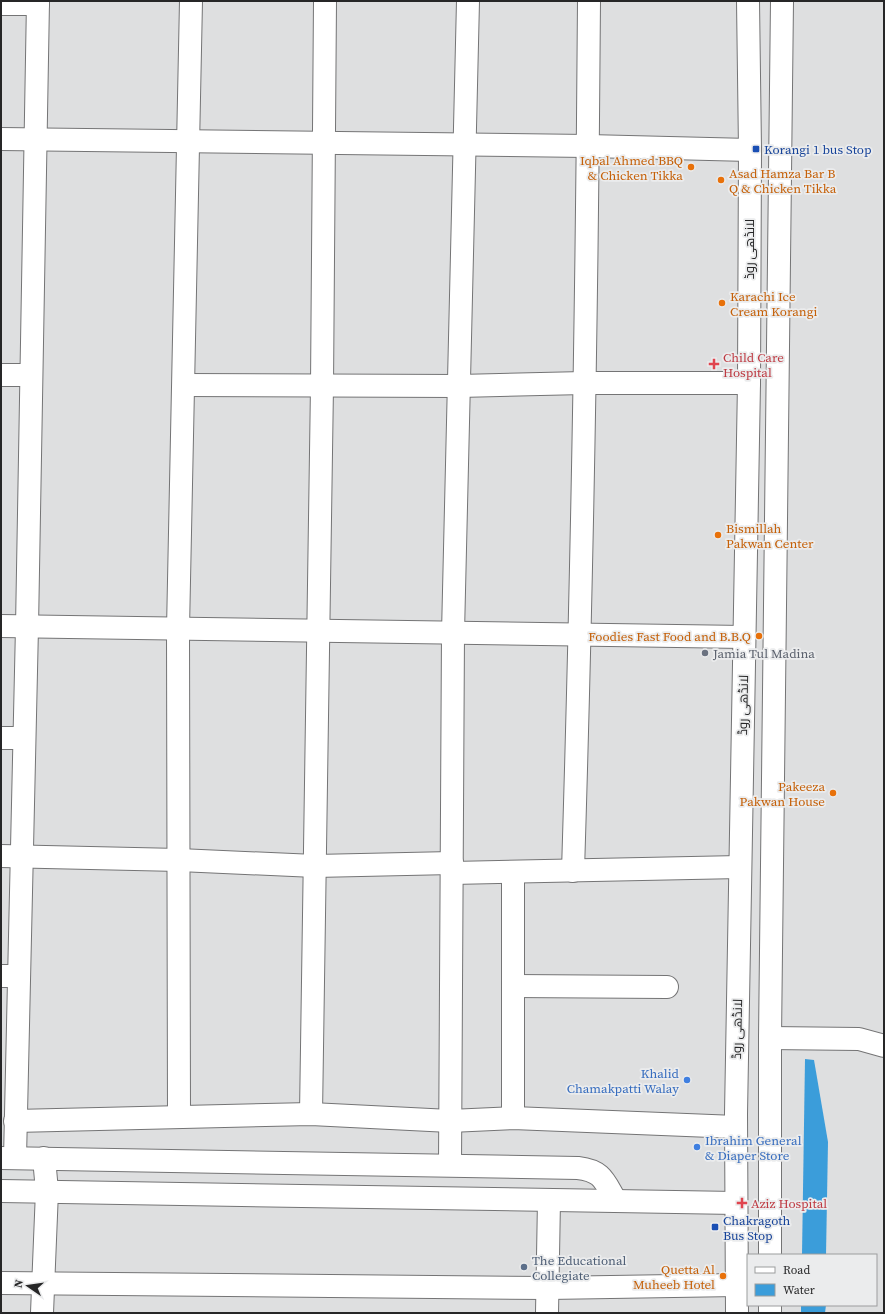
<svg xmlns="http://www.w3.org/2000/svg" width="885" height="1314" font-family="'Source Serif 4',Cairo,serif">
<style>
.water{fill:#3b9dda}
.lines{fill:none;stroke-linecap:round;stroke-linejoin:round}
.minor-casing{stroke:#747475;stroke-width:24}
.tertiary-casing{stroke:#747475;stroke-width:24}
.primary-casing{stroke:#747475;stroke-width:24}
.minor{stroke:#fff;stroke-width:22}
.tertiary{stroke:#fff;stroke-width:22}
.primary{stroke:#fff;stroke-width:22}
.transit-dot{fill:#1a4fb4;stroke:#ebeced;stroke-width:1.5}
.food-dot{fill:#e8710a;stroke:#ebeced;stroke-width:1.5}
.health-dot{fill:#e0444e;stroke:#ebeced;stroke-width:1.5}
.worship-dot{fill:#6b7280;stroke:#ebeced;stroke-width:1.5}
.shop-dot{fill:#3f7fe0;stroke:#ebeced;stroke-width:1.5}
.service-dot{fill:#5c6f8a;stroke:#ebeced;stroke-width:1.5}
.labels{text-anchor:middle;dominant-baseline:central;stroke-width:3.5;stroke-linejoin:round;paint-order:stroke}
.transit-label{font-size:13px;fill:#164399;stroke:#ebeced;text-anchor:start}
.food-label{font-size:13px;fill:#c56008;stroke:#ebeced;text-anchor:end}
.street-label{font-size:13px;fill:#262627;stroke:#ebeced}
.health-label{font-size:13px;fill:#be3a42;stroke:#ebeced;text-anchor:start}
.worship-label{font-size:13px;fill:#5b616d;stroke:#ebeced;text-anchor:start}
.shop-label{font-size:13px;fill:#366cbe;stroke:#ebeced;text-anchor:end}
.service-label{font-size:13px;fill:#4e5e75;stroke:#ebeced;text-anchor:start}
</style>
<rect width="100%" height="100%" fill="#dedfe0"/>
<!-- water -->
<g class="water">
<path d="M 805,1059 L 814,1060 L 828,1142 L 826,1255 L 802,1255 Z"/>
<path d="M 801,1305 L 826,1305 L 825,1313 L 801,1313 Z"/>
</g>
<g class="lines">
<defs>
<g id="minor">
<path d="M 1,4 L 38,4"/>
<path d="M 1,139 L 588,146 L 750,150"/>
<path d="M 1,375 L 31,375"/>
<path d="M 184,385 L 459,386 L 584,383 L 749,383"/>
<path d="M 1,626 L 744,637"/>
<path d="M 1,738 L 24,738"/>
<path d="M 1,856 L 179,860 L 315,866 L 452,863"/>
<path d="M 573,871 C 582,581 587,291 589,1"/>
<path d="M 513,872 L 513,1118"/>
<path d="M 452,873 L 740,867"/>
<path d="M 1,976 L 18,976"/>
<path d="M 513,986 L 667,987"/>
<path d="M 311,1114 L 322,386 L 325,1"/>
<path d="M 179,1117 L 178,629 L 191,1"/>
<path d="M 15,1121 L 311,1114 L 450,1121 L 513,1118 L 736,1127"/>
<path d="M 450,1165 L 453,633 L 468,1"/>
<path d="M 1,1283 L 548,1288 L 737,1285"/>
<path d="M 42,1313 L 47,1191 L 44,1158"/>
</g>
<g id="tertiary">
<path d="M 770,1038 L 859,1039 L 884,1046"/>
<path d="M 1,1158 L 578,1168 C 603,1171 604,1181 616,1201"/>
<path d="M 15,1158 L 27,627 L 38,1"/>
<path d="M 1,1191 L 736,1203"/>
<path d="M 547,1313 L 549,1200"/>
</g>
<g id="primary">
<path d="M 770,1255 L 770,1038 L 782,1"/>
<path d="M 737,1313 L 736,1114 L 749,383 L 750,150 L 748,1"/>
<path d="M 770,1313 L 770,1305"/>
</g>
</defs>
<!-- minor casing -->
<use href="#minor" class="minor-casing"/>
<!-- tertiary casing -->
<use href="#tertiary" class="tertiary-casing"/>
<!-- primary casing -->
<use href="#primary" class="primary-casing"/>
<!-- minor -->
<use href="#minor" class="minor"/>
<!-- tertiary -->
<use href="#tertiary" class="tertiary"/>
<!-- primary -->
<use href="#primary" class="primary"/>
</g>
<!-- markers -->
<g class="transit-dot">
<rect x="752" y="145" width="8" height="8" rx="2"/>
<rect x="711" y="1223" width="8" height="8" rx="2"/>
</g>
<g class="food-dot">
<circle cx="691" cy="167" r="4"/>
<circle cx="721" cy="180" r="4"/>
<circle cx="722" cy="303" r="4"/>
<circle cx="718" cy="535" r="4"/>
<circle cx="759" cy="636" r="4"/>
<circle cx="833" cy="793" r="4"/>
<circle cx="723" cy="1276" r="4"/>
</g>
<g class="health-dot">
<path d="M712 358h4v4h4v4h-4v4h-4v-4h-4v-4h4z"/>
<path d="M740 1197h4v4h4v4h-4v4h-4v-4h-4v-4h4z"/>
</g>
<circle class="worship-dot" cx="705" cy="653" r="4"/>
<g class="shop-dot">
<circle cx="687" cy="1080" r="4"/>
<circle cx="697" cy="1147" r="4"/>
</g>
<circle class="service-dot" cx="524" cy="1267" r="4"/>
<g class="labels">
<!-- transit labels -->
<g class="transit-label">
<text x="764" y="149">Korangi 1 bus Stop</text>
<text x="723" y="1220">Chakragoth<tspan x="723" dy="15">Bus Stop</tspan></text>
</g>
<!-- food labels -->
<g class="food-label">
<text x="683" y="160">Iqbal Ahmed BBQ<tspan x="683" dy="15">&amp; Chicken Tikka</tspan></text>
<text x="729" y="173" text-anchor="start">Asad Hamza Bar B<tspan x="729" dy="15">Q &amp; Chicken Tikka</tspan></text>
<text x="730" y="296" text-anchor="start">Karachi Ice<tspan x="730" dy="15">Cream Korangi</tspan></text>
<text x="726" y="528" text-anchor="start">Bismillah<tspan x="726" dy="15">Pakwan Center</tspan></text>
<text x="751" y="636">Foodies Fast Food and B.B.Q</text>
<text x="825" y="786">Pakeeza<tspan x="825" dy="15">Pakwan House</tspan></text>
<text x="715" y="1269">Quetta Al<tspan x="715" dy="15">Muheeb Hotel</tspan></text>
</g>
<!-- street labels -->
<g class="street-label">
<text transform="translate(749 249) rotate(-90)">لانڈھی روڈ</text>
<text transform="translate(743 705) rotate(-89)">لانڈھی روڈ</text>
<text transform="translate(737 1029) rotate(-89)">لانڈھی روڈ</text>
</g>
<!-- health labels -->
<g class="health-label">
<text x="723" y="357">Child Care<tspan x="723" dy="15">Hospital</tspan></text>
<text x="751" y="1203">Aziz Hospital</text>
</g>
<!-- worship labels -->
<g class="worship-label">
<text x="713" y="653">Jamia Tul Madina</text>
</g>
<!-- shop labels -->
<g class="shop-label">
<text x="679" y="1073">Khalid<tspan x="679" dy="15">Chamakpatti Walay</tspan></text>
<text x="705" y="1140" text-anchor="start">Ibrahim General<tspan x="705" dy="15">&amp; Diaper Store</tspan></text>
</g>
<!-- service labels -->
<g class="service-label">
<text x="532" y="1260">The Educational<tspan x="532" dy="15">Collegiate</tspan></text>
</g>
</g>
<!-- border -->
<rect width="885" height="1314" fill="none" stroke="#262627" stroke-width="4"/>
<!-- legend -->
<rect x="747" y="1254" width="130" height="52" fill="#ebeced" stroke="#9c9d9e"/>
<rect x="755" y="1267" width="20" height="6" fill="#ffffff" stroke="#9c9d9e"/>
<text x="783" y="1274" font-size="12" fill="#262627">Road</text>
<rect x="755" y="1284" width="20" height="12" fill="#3b9dda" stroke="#9c9d9e"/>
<text x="783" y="1294" font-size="12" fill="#262627">Water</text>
<!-- north arrow -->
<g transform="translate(28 1286) rotate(283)" stroke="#ebeced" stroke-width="3" paint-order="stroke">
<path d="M0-3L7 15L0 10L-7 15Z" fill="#262627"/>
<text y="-6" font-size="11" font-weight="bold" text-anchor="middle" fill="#262627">N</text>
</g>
</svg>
